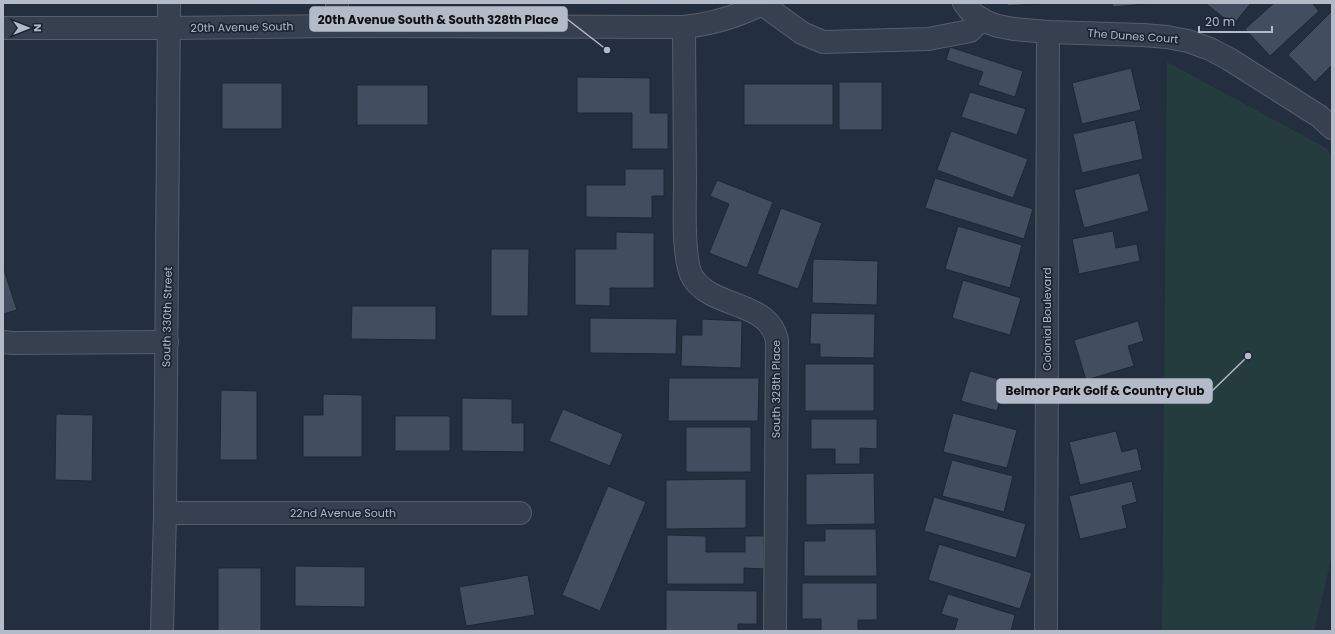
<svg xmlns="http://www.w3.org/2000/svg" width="1335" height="634" font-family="Poppins,sans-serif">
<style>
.green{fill:#253c3f}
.building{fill:#424e60;stroke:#1e2735}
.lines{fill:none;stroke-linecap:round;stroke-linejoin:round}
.minor-casing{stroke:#555e6c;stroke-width:24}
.minor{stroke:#37404e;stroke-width:22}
.labels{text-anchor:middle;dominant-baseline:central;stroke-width:3.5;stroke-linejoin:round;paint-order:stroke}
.street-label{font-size:11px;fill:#b3bbc9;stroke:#1c2533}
.leader{fill:none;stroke:#b3bbc9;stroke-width:1.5}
.callout-dot{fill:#b3bbc9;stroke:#1c2533;stroke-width:1.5}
.callout{fill:#b3bbc9;stroke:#b3bbc9;stroke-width:1.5}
.callout-label{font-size:12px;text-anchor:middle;font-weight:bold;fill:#111}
</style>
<rect width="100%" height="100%" fill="#232e3e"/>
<!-- green -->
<path class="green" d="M 1167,62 L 1326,148 L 1332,156 L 1332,556 L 1314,631 L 1162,631 Z"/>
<!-- building -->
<g class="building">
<path d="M 1007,3 L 1049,3 L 1007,6 Z"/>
<path d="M 1112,3 L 1154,3 L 1113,7 Z"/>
<path d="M 1205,3 L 1251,3 L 1233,25 Z"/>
<path d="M 1274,3 L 1312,3 L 1319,11 L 1270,56 L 1245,29 Z"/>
<path d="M 1332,11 L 1332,65 L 1315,82 L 1288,55 Z"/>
<path d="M 950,47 L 1023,71 L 1015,97 L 978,85 L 983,72 L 946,60 Z"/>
<path d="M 1131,68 L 1141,110 L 1082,124 L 1072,83 Z"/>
<path d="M 577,77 L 650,78 L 650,113 L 668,113 L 668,149 L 632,149 L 632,113 L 577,113 Z"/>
<rect x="839" y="82" width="43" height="48"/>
<rect x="222" y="83" width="60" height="46"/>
<rect x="744" y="84" width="89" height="41"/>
<rect x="357" y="85" width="71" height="40"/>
<path d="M 970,92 L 1026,109 L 1017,135 L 961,117 Z"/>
<path d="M 1135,120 L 1143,159 L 1082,173 L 1073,134 Z"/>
<path d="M 951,131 L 1028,159 L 1013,198 L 937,170 Z"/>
<path d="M 625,169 L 664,169 L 664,196 L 652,196 L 652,218 L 586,217 L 586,185 L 625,185 Z"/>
<path d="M 1139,173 L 1149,211 L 1084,228 L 1074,190 Z"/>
<path d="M 935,178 L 1033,209 L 1024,239 L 925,208 Z"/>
<path d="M 717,180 L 773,202 L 747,268 L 709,253 L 729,204 L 710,196 Z"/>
<path d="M 781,208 L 822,223 L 798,289 L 757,274 Z"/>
<path d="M 958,226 L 1022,245 L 1010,288 L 945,269 Z"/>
<path d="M 1113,231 L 1116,248 L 1137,244 L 1140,261 L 1079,274 L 1072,239 Z"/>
<path d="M 616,232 L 654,233 L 654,288 L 610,288 L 610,306 L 575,305 L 575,249 L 616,249 Z"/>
<path d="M 491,249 L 529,249 L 528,316 L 491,316 Z"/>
<path d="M 813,259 L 878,261 L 877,305 L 812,303 Z"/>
<path d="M 3,267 L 17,310 L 3,314 Z"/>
<path d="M 963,280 L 1021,298 L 1010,335 L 952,318 Z"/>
<path d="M 352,306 L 436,306 L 436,340 L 351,339 Z"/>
<path d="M 811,313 L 875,314 L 874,358 L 820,357 L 820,344 L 810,344 Z"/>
<path d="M 590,318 L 677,319 L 676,354 L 590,353 Z"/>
<path d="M 702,319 L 742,321 L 741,368 L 681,366 L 682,335 L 702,335 Z"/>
<path d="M 1138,321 L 1144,341 L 1128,346 L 1134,366 L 1086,380 L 1074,340 Z"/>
<rect x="805" y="364" width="69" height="47"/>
<path d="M 970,371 L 1023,386 L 1019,401 L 1001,396 L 997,411 L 961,401 Z"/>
<path d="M 669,378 L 759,378 L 758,421 L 668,421 Z"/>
<path d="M 221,390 L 257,391 L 257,460 L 220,460 Z"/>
<path d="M 323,394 L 362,395 L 362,457 L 303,457 L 303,415 L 323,415 Z"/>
<path d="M 462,398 L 512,399 L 512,423 L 524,423 L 524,452 L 462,451 Z"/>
<path d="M 563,409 L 623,434 L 610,466 L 549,441 Z"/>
<path d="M 953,413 L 1017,430 L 1007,468 L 943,452 Z"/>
<path d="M 56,414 L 93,415 L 92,481 L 55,480 Z"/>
<rect x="395" y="416" width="55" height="35"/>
<path d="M 811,419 L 877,419 L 877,449 L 860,448 L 860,464 L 835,464 L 835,449 L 811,449 Z"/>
<rect x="686" y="427" width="65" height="45"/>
<path d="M 1116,431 L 1122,452 L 1137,448 L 1142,470 L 1080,485 L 1069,442 Z"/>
<path d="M 952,460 L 1013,476 L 1004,512 L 942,496 Z"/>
<path d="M 874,473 L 875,524 L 806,525 L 806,474 Z"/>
<path d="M 746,479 L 746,528 L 666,529 L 666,480 Z"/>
<path d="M 1132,481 L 1137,502 L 1122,506 L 1127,528 L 1080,539 L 1069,496 Z"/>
<path d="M 608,486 L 646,502 L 600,611 L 562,595 Z"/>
<path d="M 934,497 L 1026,524 L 1016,558 L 924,531 Z"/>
<path d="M 825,529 L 876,529 L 877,576 L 804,576 L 804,541 L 825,541 Z"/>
<path d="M 667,535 L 706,536 L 706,552 L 745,552 L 745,536 L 764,536 L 764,569 L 744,568 L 744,584 L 667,584 Z"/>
<path d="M 939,544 L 1032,573 L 1020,609 L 928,580 Z"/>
<path d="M 295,566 L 365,567 L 365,607 L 295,606 Z"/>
<rect x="218" y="568" width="43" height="63"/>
<path d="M 528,575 L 535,615 L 466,626 L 459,587 Z"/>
<path d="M 802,583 L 877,583 L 877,620 L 858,620 L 858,631 L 821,631 L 821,619 L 802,619 Z"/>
<path d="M 666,590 L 757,591 L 757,624 L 738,624 L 738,631 L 666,631 Z"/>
<path d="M 948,594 L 1015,615 L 1011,631 L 954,631 L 958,619 L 941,614 Z"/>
</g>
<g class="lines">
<defs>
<g id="minor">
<path d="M 337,3 L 337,26"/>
<path d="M 964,3 L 971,12 L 984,21 L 998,26 L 1014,29 L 1048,32 L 1143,35 L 1167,37 L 1188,41 L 1210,49 L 1229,59 L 1319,116 L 1332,128"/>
<path d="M 762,4 L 802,33 L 823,42 L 928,39 L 970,31 L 982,19"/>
<path d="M 684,27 C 684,79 685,131 685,182 C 685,203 682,262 693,278 C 713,309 768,300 777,340 L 775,631"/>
<path d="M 3,28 L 169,28 L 337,26 L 684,27 C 712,24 739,16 764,3"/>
<path d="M 3,342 L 13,343 L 167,342"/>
<path d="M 165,513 L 520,513"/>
<path d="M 162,631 L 165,513 L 169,3"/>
<path d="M 1046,631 L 1048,32"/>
</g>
</defs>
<!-- minor casing -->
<use href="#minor" class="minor-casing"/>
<!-- minor -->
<use href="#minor" class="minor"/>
</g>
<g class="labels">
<!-- street labels -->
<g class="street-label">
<text transform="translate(242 27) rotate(-1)">20th Avenue South</text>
<text transform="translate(1133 36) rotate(4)">The Dunes Court</text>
<text transform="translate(167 317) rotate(-89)">South 330th Street</text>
<text transform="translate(1047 319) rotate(-90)">Colonial Boulevard</text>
<text transform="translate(776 389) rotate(-90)">South 328th Place</text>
<text x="343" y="513">22nd Avenue South</text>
</g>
</g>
<!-- callouts -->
<path class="leader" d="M607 50L567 19M1248 356L1212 391"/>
<g class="callout-dot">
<circle cx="607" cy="50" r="4"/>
<circle cx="1248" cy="356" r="4"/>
</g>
<g class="callout">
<rect x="310" y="7" width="257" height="24" rx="4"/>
<rect x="997" y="379" width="215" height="24" rx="4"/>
</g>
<g class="callout-label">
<text x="438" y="24">20th Avenue South &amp; South 328th Place</text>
<text x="1105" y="395">Belmor Park Golf &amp; Country Club</text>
</g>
<!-- border -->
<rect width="1335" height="634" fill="none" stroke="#b3bbc9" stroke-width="8"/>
<!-- north arrow -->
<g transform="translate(28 28) rotate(90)" stroke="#1c2533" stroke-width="3" paint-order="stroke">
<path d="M0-3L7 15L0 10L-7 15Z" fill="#b3bbc9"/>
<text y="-6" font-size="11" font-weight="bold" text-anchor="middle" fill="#b3bbc9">N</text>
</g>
<!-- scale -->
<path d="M1199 26v6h73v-6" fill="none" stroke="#b3bbc9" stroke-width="2"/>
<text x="1205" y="26" font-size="12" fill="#b3bbc9" stroke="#1c2533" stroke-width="3" paint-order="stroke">20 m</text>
</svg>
